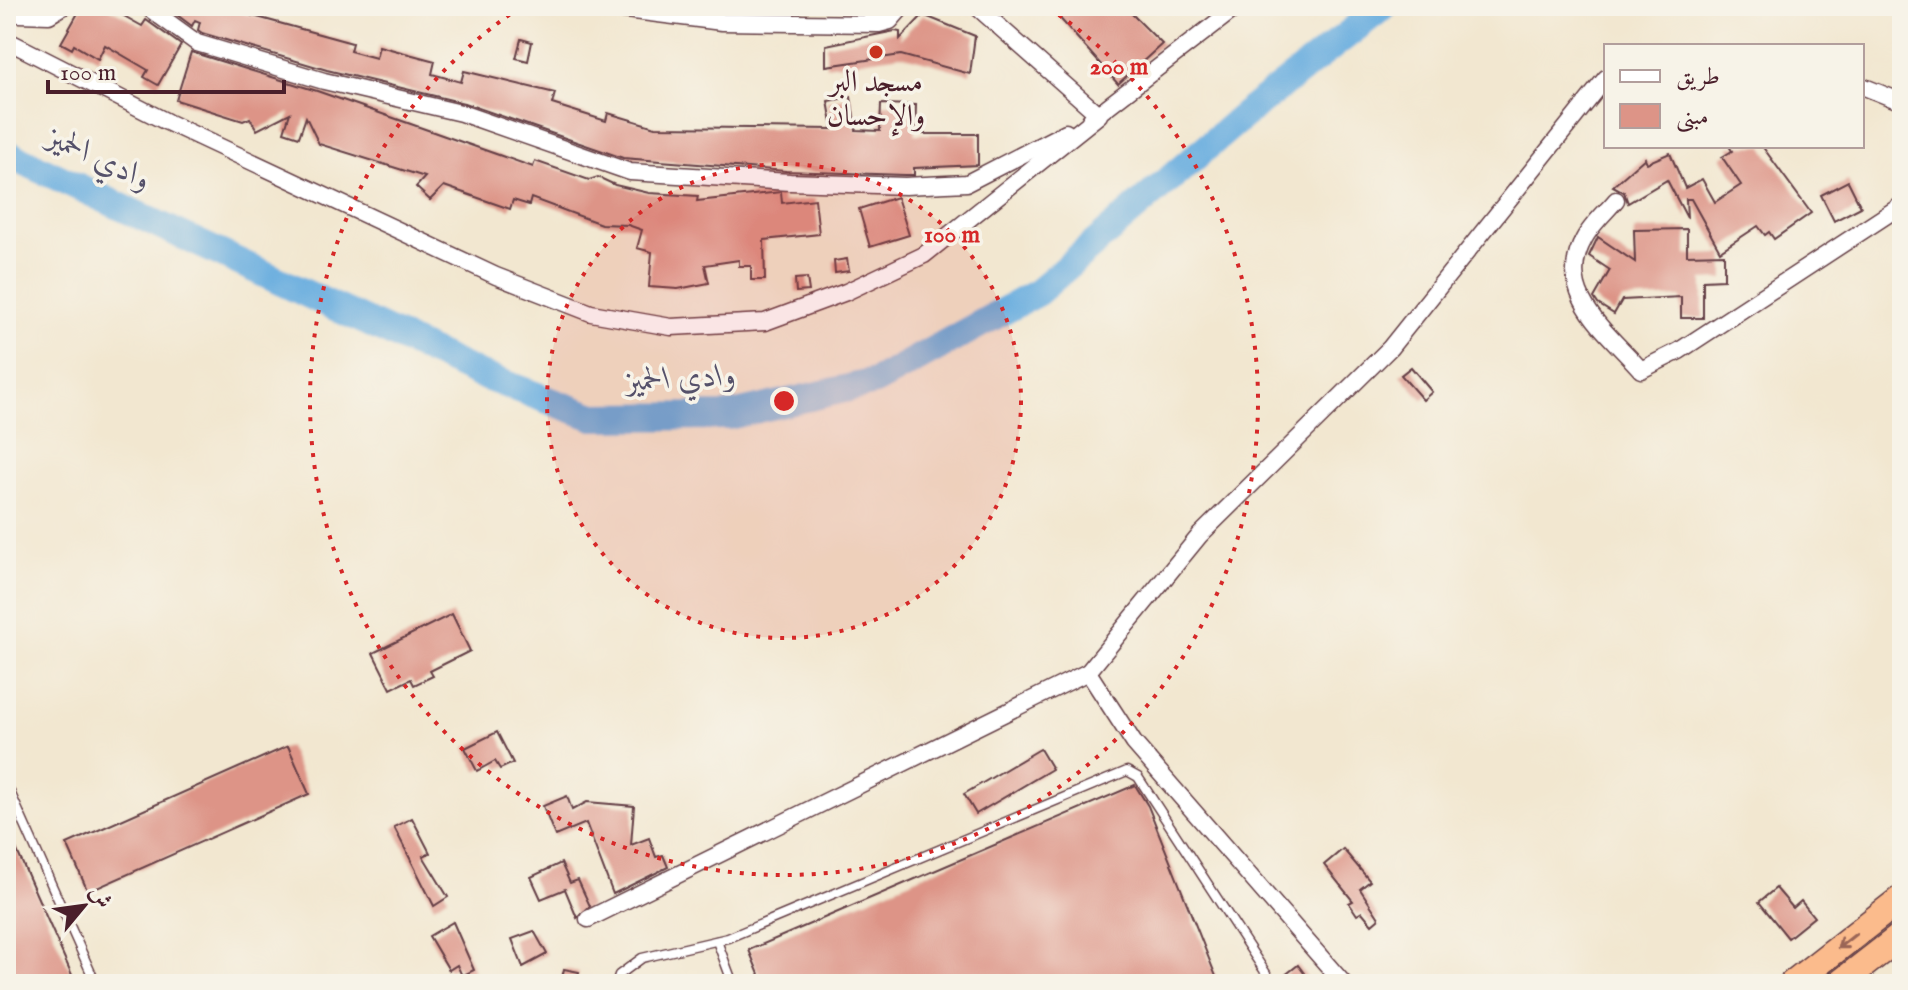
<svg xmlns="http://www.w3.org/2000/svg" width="1908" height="990" font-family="'IM FELL English',Amiri,serif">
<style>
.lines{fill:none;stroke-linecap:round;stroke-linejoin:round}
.river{stroke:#6aaedf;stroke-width:28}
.building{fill:#dd9487}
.service-casing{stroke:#633d44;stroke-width:11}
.minor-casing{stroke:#633d44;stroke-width:19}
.trunk-casing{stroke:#633d44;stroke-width:29}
.service{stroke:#fff;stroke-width:8}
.minor{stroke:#fff;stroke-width:16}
.trunk{stroke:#fbbb8c;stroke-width:26}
.oneway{stroke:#9a6557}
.ring{fill:none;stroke:#d62828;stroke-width:4;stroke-dasharray:4 8}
.poi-dot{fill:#c8321e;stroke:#f7f3e8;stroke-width:3}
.labels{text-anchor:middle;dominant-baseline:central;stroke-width:7;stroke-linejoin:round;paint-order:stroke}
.poi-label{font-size:30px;fill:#4a1f2b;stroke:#f7f3e8}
.water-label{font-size:32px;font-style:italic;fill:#55516a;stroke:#f7f3e8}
.centre{fill:#d62828;stroke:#f7f3e8;stroke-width:4}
.ring-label{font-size:24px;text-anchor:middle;font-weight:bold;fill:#d62828;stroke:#f7f3e8;stroke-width:7;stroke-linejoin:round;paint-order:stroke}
</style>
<rect width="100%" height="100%" fill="#f7f3e8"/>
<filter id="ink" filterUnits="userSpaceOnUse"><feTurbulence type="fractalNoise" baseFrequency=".0125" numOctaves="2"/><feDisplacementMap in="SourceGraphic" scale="16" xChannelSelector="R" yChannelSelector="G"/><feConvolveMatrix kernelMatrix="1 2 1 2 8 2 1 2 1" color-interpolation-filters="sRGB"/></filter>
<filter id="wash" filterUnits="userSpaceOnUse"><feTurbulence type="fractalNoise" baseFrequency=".006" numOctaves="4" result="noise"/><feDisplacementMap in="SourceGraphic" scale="32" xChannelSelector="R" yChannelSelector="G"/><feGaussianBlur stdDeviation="1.8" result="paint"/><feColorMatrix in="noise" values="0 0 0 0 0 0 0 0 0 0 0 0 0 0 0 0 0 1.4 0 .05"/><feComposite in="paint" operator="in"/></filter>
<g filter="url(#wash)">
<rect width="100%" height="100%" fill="#f2e7d0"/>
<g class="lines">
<!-- river -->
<path class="river" d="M 6,153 L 478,374 L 594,417 L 728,416 L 875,382 L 1038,292 L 1244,115 L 1384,6"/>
</g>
<g id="blocks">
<!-- building -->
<g class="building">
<path d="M 82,6 L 106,6 L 142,26 L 146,20 L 181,45 L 158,85 L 144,77 L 148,70 L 105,45 L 98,59 L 74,45 L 72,49 L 61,43 Z"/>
<path d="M 165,6 L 241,6 L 239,12 L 352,43 L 350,51 L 376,58 L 379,46 L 435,61 L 432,74 L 461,82 L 464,71 L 555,93 L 552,104 L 606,121 L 608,113 L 655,127 L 833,129 L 828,101 L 851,97 L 856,130 L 880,131 L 881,104 L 916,105 L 915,134 L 978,134 L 978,165 L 914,168 L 914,175 L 905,175 L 786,171 L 623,158 L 464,103 L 327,70 L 202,33 L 198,30 L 200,22 L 195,20 L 192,26 Z"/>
<path d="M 1049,6 L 1124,6 L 1162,44 L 1118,84 Z"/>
<path d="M 923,15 L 975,36 L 970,74 L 901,55 L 826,66 L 826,45 L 895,31 L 900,32 L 900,39 Z"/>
<path d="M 521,39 L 532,42 L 528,61 L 516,58 Z"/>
<path d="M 191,52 L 317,91 L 533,167 L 535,161 L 589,180 L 598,177 L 615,185 L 649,193 L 698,196 L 697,201 L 781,192 L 782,203 L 815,199 L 819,234 L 764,240 L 765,280 L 751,280 L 751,266 L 739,266 L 739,260 L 705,265 L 709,283 L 678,289 L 649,287 L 652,252 L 637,248 L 642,230 L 628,225 L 601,224 L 531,198 L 529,205 L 513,200 L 510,209 L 444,186 L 430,200 L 416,187 L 425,177 L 319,144 L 306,117 L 299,137 L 284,132 L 290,113 L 257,130 L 250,118 L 243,121 L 176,100 Z"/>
<path d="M 1729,146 L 1762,146 L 1811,213 L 1774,239 L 1769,232 L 1765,235 L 1758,226 L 1720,251 L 1691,199 L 1686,199 L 1687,218 L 1667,180 L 1628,203 L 1624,192 L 1613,186 L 1645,158 L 1647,163 L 1670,153 L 1685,188 L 1702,179 L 1715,202 L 1741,185 L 1722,157 L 1732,151 Z"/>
<path d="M 1848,181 L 1861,207 L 1834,221 L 1821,195 Z"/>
<path d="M 897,197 L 909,235 L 870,247 L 859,209 Z"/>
<path d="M 1687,229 L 1687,255 L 1724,254 L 1724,279 L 1703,280 L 1703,318 L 1681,318 L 1681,297 L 1622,300 L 1614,314 L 1598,304 L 1594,298 L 1610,270 L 1589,256 L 1598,237 L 1635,262 L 1634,230 Z"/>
<path d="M 847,259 L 849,271 L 835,273 L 834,261 Z"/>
<path d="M 807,278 L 809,291 L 796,292 L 795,279 Z"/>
<path d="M 1411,367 L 1432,392 L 1423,400 L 1401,375 Z"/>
<path d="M 452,614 L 470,651 L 430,671 L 433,676 L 414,685 L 411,679 L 391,689 L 373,653 Z"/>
<path d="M 497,732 L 513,763 L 500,769 L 495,761 L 477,771 L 465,748 Z"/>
<path d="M 288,746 L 309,794 L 88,892 L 67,844 Z"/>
<path d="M 1040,749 L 1052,769 L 976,814 L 964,794 Z"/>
<path d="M 1135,785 L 1148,806 L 1219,984 L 763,984 L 749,950 Z"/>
<path d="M 567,796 L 572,810 L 587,802 L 634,806 L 631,845 L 649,838 L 656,857 L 663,855 L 668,867 L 613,894 L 586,823 L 555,836 L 543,806 Z"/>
<path d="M 412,818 L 430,853 L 423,856 L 448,897 L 434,906 L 394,827 Z"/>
<path d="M 6,826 L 76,984 L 6,984 Z"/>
<path d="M 1343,849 L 1370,881 L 1360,889 L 1379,918 L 1372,924 L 1362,912 L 1357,915 L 1349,903 L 1353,901 L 1324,865 Z"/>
<path d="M 561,863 L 570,883 L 578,880 L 590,906 L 577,918 L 565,889 L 541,899 L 531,877 Z"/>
<path d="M 1776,888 L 1793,908 L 1801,901 L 1814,917 L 1788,938 L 1759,902 Z"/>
<path d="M 453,922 L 474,970 L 462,976 L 457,965 L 449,970 L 429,936 Z"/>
<path d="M 534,931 L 547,954 L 523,967 L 512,939 Z"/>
<path d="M 1298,965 L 1307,977 L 1299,984 L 1280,984 L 1279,980 Z"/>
<path d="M 564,969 L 579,972 L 576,984 L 561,982 Z"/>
</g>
</g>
</g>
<g filter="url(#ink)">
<use href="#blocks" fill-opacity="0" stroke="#633d44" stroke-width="2"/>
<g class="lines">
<defs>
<g id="service">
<path d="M 6,783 L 96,984"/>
<path d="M 717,941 L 733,984"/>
<path d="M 616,984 L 619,975 L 642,958 L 728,938 L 1127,771 L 1138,777 L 1273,984"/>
</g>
<g id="minor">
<path d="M 11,6 L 19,14 L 49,15 L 64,6"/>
<path d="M 146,6 L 197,43 L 324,81 L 461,113 L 630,172 L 790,182 L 905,186 L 967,183 L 1066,132"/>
<path d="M 594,6 L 722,22 L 879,24 L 890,21 L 903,6"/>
<path d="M 6,40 L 167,122 L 496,276 L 591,313 L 671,327 L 765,322 L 846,292 L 924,255 L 1099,115 L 976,6"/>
<path d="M 1862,86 L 1902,102"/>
<path d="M 1090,120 L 1238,6"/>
<path d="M 1616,200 C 1606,212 1591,225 1584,239 C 1553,294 1609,333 1641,370 L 1679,351 L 1902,205"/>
<path d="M 1088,672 L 1134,743 L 1344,984"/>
<path d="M 588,919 L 1088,672 L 1200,535 L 1390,348 L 1606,78"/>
</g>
<g id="trunk">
<path d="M 1792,984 L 1902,898"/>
<path d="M 1839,984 L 1902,935"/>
</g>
</defs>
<!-- service casing -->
<use href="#service" class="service-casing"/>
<!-- minor casing -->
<use href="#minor" class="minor-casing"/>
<!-- trunk casing -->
<use href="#trunk" class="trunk-casing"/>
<!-- service -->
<use href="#service" class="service"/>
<!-- minor -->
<use href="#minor" class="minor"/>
<!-- trunk -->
<use href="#trunk" class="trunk"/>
</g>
<!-- one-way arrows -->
<defs><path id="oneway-shaft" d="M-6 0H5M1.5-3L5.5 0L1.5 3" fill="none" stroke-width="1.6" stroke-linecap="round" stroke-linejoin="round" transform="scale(2)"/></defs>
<use class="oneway" href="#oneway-shaft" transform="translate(1847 941) rotate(142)"/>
</g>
<!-- distance rings -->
<circle cx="784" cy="401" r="237" fill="#d62828" fill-opacity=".12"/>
<g class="ring">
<circle cx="784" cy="401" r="237"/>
<path d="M1049 8A474 474 0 1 1 519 8"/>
</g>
<!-- markers -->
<circle class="poi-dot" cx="876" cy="52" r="8"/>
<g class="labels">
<!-- poi labels -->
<g class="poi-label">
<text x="876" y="83">مسجد البر<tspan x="876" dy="34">والإحسان</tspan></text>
</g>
<!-- water labels -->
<g class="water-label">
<text transform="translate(99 159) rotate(25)">وادي الحميز</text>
<text transform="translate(681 379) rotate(-3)">وادي الحميز</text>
</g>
</g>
<circle cx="784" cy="401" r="12" class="centre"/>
<g class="ring-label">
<text x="1119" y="74">200 m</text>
<text x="952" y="242">100 m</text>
</g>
<!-- margin -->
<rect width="1908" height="990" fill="none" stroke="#f7f3e8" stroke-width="32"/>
<!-- legend -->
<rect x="1604" y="44" width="260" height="104" fill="#f7f3e8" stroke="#b29e9c" stroke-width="2"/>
<rect x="1620" y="70" width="40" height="12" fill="#ffffff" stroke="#b29e9c" stroke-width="2"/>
<text x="1676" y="84" font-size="24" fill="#4a1f2b">طريق</text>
<rect x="1620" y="104" width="40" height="24" fill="#dd9487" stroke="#b29e9c" stroke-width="2"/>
<text x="1676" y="124" font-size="24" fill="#4a1f2b">مبنى</text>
<!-- north arrow -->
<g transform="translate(84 906) rotate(61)" stroke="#f7f3e8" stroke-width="6" paint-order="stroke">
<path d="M0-6L14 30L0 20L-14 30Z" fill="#4a1f2b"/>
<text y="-12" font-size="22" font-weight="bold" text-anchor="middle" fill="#4a1f2b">ش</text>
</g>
<!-- scale -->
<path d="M48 80v12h236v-12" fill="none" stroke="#4a1f2b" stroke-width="4"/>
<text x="60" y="80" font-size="24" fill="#4a1f2b" stroke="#f7f3e8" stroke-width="6" paint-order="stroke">100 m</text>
</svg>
